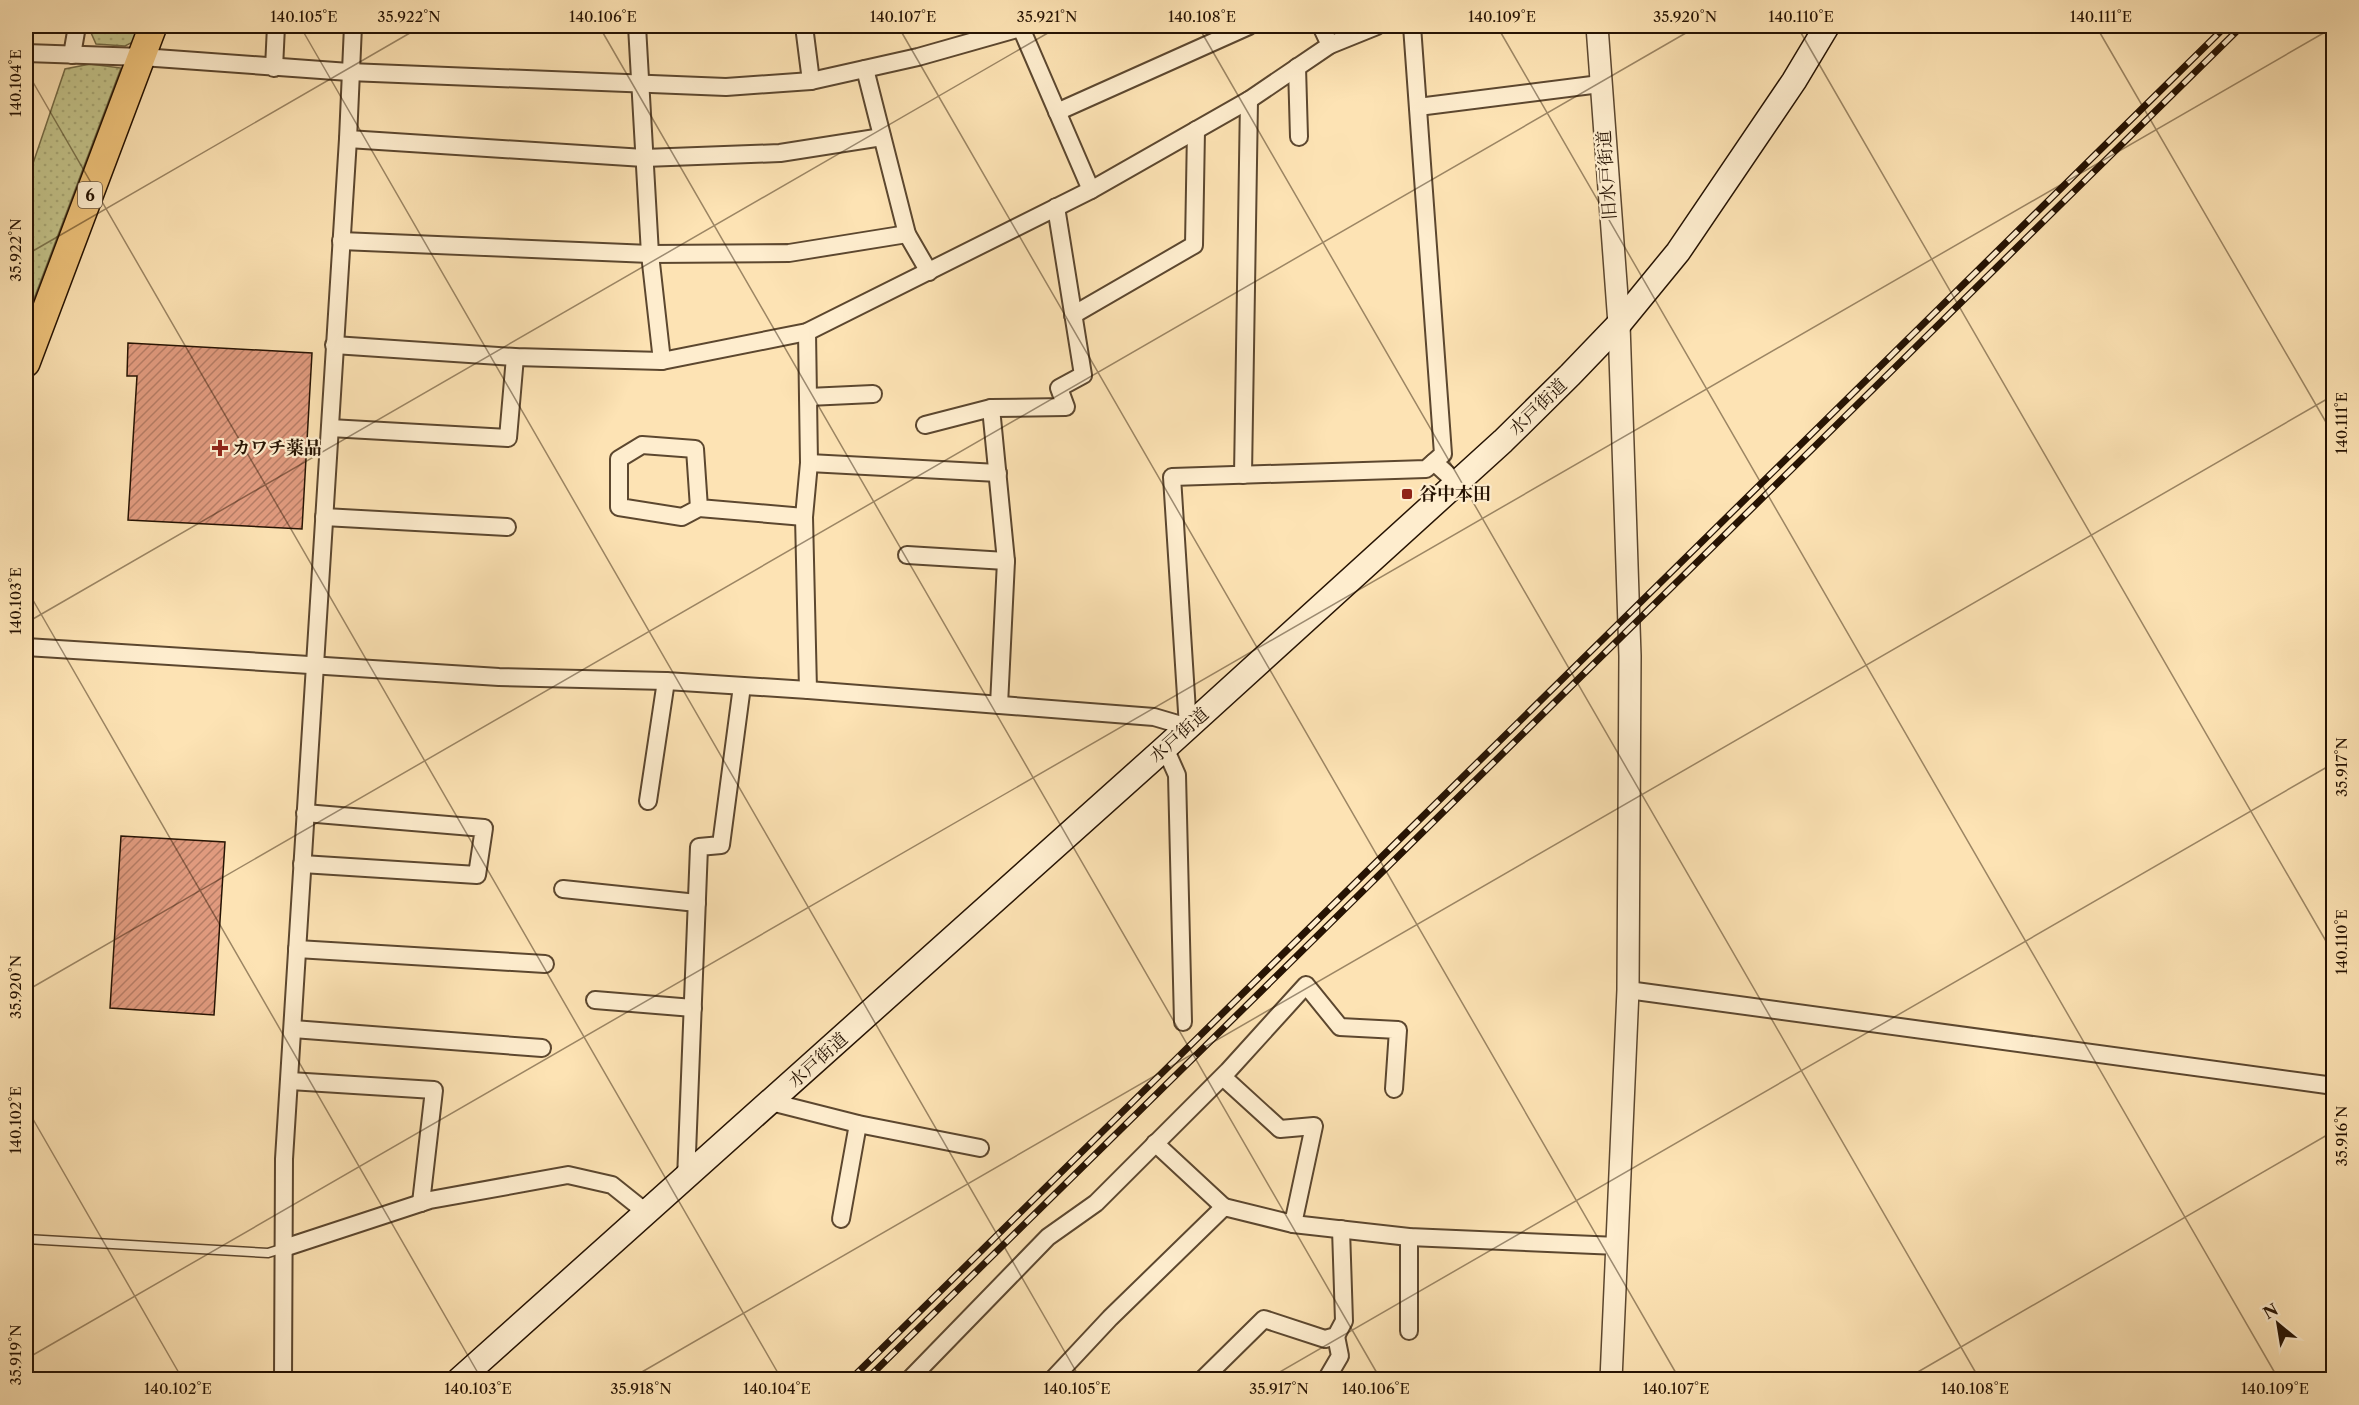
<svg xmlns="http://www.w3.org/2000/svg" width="2359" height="1405" font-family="'Libre Caslon Text','Noto Serif JP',serif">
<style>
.grass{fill:url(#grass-dots);stroke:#746b46;stroke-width:1.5}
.building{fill:url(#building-hatch);stroke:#261303;stroke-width:1.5}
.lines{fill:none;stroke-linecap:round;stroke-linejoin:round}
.service-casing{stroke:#5c472f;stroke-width:11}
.minor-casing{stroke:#5c472f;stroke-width:20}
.tertiary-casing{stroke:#5c472f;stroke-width:24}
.secondary-casing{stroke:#261303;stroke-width:27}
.trunk-casing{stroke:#261303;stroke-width:30}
.service{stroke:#feedce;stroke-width:8}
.minor{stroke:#feedce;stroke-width:16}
.tertiary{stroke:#feedce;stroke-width:21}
.secondary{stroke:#feedce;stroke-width:24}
.trunk{stroke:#eec27a;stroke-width:27}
.rail-casing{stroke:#261303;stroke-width:7}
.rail{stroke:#feedce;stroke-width:4.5;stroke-dasharray:14;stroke-linecap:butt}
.ticks{fill:none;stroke:#261303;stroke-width:1.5;stroke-opacity:0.45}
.poi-dot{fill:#8f2418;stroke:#feedce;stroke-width:2}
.labels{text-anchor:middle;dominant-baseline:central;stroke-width:4.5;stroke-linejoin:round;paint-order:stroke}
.shield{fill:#feedce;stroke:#675440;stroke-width:1.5}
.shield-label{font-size:16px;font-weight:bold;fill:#261303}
.street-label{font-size:18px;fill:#261303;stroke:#feedce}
.poi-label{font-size:18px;font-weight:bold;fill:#261303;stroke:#feedce;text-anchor:start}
.neatline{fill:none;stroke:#261303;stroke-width:2}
.ticks-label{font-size:15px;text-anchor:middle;fill:#261303}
</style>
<defs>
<pattern id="grass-dots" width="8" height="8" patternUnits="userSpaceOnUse" patternTransform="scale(1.5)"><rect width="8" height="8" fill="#c3c38a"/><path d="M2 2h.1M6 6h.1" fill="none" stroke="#a7a775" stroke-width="1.8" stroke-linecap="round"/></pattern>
<pattern id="building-hatch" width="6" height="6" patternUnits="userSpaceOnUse" patternTransform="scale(1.5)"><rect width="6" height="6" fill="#e19b7f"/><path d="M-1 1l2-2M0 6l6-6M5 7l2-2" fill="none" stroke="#b67d66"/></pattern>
</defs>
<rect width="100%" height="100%" fill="#fde3b4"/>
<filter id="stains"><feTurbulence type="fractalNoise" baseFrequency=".00333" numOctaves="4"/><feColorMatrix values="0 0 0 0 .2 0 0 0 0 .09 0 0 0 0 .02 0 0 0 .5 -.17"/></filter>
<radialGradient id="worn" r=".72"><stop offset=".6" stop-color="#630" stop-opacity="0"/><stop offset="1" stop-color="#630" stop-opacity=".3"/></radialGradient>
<!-- grass -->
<g class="grass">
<path d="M 88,26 L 139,26 L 133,42 L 125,46 L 96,44 Z"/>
<path d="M 90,64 L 121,68 L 26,320 L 26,184 L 65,69 Z"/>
</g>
<!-- building -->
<g class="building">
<path d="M 128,343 L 312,353 L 302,529 L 128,520 L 137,376 L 127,376 Z"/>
<path d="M 121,836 L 225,842 L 214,1015 L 110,1008 Z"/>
<path d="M 26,974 L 33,975 L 26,1090 Z"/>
</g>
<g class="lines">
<defs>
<path id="service" d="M 26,1239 L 268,1253 L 284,1248"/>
<g id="minor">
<path d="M 637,26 L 650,254 L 662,361"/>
<path d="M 804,26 L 811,81"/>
<path d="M 1321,26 L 1330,45"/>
<path d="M 1021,28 L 1091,190"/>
<path d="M 26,53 L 142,57 L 349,72 L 726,87 L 811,81 L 918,57 L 1027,26"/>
<path d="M 72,55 L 77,26"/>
<path d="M 1297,67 L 1299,137"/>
<path d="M 274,68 L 276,26"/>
<path d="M 865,69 L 907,234 L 929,272"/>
<path d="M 1418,107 L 1600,84"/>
<path d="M 1057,112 L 1249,26"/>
<path d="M 348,139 L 644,158 L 780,153 L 882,137"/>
<path d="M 341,241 L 650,254 L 789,253 L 907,234"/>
<path d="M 1073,315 L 1194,245 L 1196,130"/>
<path d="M 807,332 L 809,463 L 804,517 L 808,690"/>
<path d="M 334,345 L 515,357 L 662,361 L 807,332 L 1091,190 L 1249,100 L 1330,45 L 1377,26"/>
<path d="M 808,397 L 873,394"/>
<path d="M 991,408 L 1006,561 L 999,705"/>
<path d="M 925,425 L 991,408 L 1066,407 L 1059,388 L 1083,375 L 1056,207"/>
<path d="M 330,428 L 508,438 L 515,357"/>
<path d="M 1434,462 L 1457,483"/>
<path d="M 809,463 L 998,473"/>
<path d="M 1243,475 L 1249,100"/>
<path d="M 699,508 L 682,517 L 619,507 L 619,459 L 642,445 L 695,449 L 699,508 L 804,517"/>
<path d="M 324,517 L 507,527"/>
<path d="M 907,555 L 1006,561"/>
<path d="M 26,647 L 499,677 L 666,681 L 808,690 L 1154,717 L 1188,727 L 1172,477 L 1426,469 L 1443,454 L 1412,26"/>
<path d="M 1165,748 L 1177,775 L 1183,1022"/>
<path d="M 648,801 L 666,681"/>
<path d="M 302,864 L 477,875 L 484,828 L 305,813"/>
<path d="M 563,889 L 697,903"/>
<path d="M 297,949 L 545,964"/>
<path d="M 1628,990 L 2334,1086"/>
<path d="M 595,1000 L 693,1008"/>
<path d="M 293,1029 L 542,1048"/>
<path d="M 1223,1077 L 1280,1129 L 1314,1126 L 1293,1224"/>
<path d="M 290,1081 L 434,1090 L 421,1203"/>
<path d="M 771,1102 L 858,1124 L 980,1148"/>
<path d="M 1155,1143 L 1224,1207"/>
<path d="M 686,1179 L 699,847 L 721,845 L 742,686"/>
<path d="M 841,1219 L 858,1124"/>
<path d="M 284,1248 L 430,1200 L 568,1175 L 612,1185 L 647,1213"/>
<path d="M 1409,1331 L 1409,1237"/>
<path d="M 283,1380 L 284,1159 L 348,139 L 353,26"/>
<path d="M 909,1380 L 1048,1237 L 1096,1203 L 1228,1071 L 1306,985 L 1340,1027 L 1398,1030 L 1394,1089"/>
<path d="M 1052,1380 L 1110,1318 L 1224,1207 L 1293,1224 L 1409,1237 L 1618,1246"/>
<path d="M 1202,1380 L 1264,1319 L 1325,1339 L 1336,1336 L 1344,1321 L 1341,1229"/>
<path d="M 1326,1380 L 1340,1356 L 1336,1336"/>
</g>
<path id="tertiary" d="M 1597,26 L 1619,324 L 1630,656 L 1628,990 L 1611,1380"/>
<path id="secondary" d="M 459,1380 L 1165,748 L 1503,441 L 1570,375 L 1619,324 L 1678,252 L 1794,81 L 1827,26"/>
<path id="trunk" d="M 26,363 L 153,26"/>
</defs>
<!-- service casing -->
<use href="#service" class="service-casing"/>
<!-- minor casing -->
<use href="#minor" class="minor-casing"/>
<!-- tertiary casing -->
<use href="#tertiary" class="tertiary-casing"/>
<!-- secondary casing -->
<use href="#secondary" class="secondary-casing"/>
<!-- trunk casing -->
<use href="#trunk" class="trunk-casing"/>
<!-- service -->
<use href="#service" class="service"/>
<!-- minor -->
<use href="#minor" class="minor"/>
<!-- tertiary -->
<use href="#tertiary" class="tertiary"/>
<!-- secondary -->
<use href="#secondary" class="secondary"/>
<!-- trunk -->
<use href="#trunk" class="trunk"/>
<defs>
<g id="rail">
<path d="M 850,1380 L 2226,26"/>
<path d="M 866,1380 L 2242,26"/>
</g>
</defs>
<!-- rail casing -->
<use href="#rail" class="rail-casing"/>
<!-- rail -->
<use href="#rail" class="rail"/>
</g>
<!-- ticks -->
<path class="ticks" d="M 300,26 L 1081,1380M 599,26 L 1381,1380M 898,26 L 1680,1380M 1198,26 L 1980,1380M 1497,26 L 2279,1380M 1797,26 L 2334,955M 2096,26 L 2334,436M 26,70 L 782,1380M 26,255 L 422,26M 26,588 L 482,1380M 26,623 L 1060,26M 26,991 L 1698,26M 26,1107 L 183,1380M 26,1359 L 2334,27M 628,1380 L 2334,395M 1266,1380 L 2334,763M 1904,1380 L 2334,1131"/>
<!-- markers -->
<g class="poi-dot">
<path d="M217 439h6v6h6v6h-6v6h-6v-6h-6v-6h6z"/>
<rect x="1401" y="488" width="12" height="12" rx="3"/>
</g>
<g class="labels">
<!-- shield labels -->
<rect class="shield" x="78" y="182" width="24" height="26" rx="4.5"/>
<g class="shield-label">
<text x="90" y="195">6</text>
</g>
<!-- street labels -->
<g class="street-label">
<text transform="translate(1607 175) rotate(-94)">旧水戸街道</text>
<text transform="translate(1538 407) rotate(-44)">水戸街道</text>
<text transform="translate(1179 735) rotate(-42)">水戸街道</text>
<text transform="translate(818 1060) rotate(-42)">水戸街道</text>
</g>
<!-- poi labels -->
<g class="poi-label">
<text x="232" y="448">カワチ薬品</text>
<text x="1419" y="494">谷中本田</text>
</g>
</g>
<!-- margin -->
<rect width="2359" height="1405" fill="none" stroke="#fde3b4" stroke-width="66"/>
<!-- north arrow -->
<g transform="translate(2278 1324) rotate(330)" stroke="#feedce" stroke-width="4.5" paint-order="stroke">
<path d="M0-4.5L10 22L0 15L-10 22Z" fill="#261303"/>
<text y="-9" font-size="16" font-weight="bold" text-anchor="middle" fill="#261303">N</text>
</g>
<rect x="33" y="33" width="2293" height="1339" class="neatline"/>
<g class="ticks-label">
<text x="304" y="22">140.105°E</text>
<text x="409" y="22">35.922°N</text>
<text x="603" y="22">140.106°E</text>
<text x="903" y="22">140.107°E</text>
<text x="1047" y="22">35.921°N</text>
<text x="1202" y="22">140.108°E</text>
<text x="1502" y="22">140.109°E</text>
<text x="1685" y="22">35.920°N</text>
<text x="1801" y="22">140.110°E</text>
<text x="2101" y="22">140.111°E</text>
<text transform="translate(16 83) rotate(-90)" y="5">140.104°E</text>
<text transform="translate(16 250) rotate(-90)" y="5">35.922°N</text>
<text transform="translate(2342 423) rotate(-90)" y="5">140.111°E</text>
<text transform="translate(16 601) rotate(-90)" y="5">140.103°E</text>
<text transform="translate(2342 767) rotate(-90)" y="5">35.917°N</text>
<text transform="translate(2342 942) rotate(-90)" y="5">140.110°E</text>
<text transform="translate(16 987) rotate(-90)" y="5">35.920°N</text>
<text transform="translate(16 1120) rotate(-90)" y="5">140.102°E</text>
<text transform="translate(2342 1136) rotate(-90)" y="5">35.916°N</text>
<text transform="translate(16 1355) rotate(-90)" y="5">35.919°N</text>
<text x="178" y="1394">140.102°E</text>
<text x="478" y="1394">140.103°E</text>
<text x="641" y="1394">35.918°N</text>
<text x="777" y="1394">140.104°E</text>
<text x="1077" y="1394">140.105°E</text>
<text x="1279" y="1394">35.917°N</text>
<text x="1376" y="1394">140.106°E</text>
<text x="1676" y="1394">140.107°E</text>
<text x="1975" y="1394">140.108°E</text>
<text x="2275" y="1394">140.109°E</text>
</g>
<rect width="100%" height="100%" filter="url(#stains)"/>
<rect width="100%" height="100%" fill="url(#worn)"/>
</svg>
